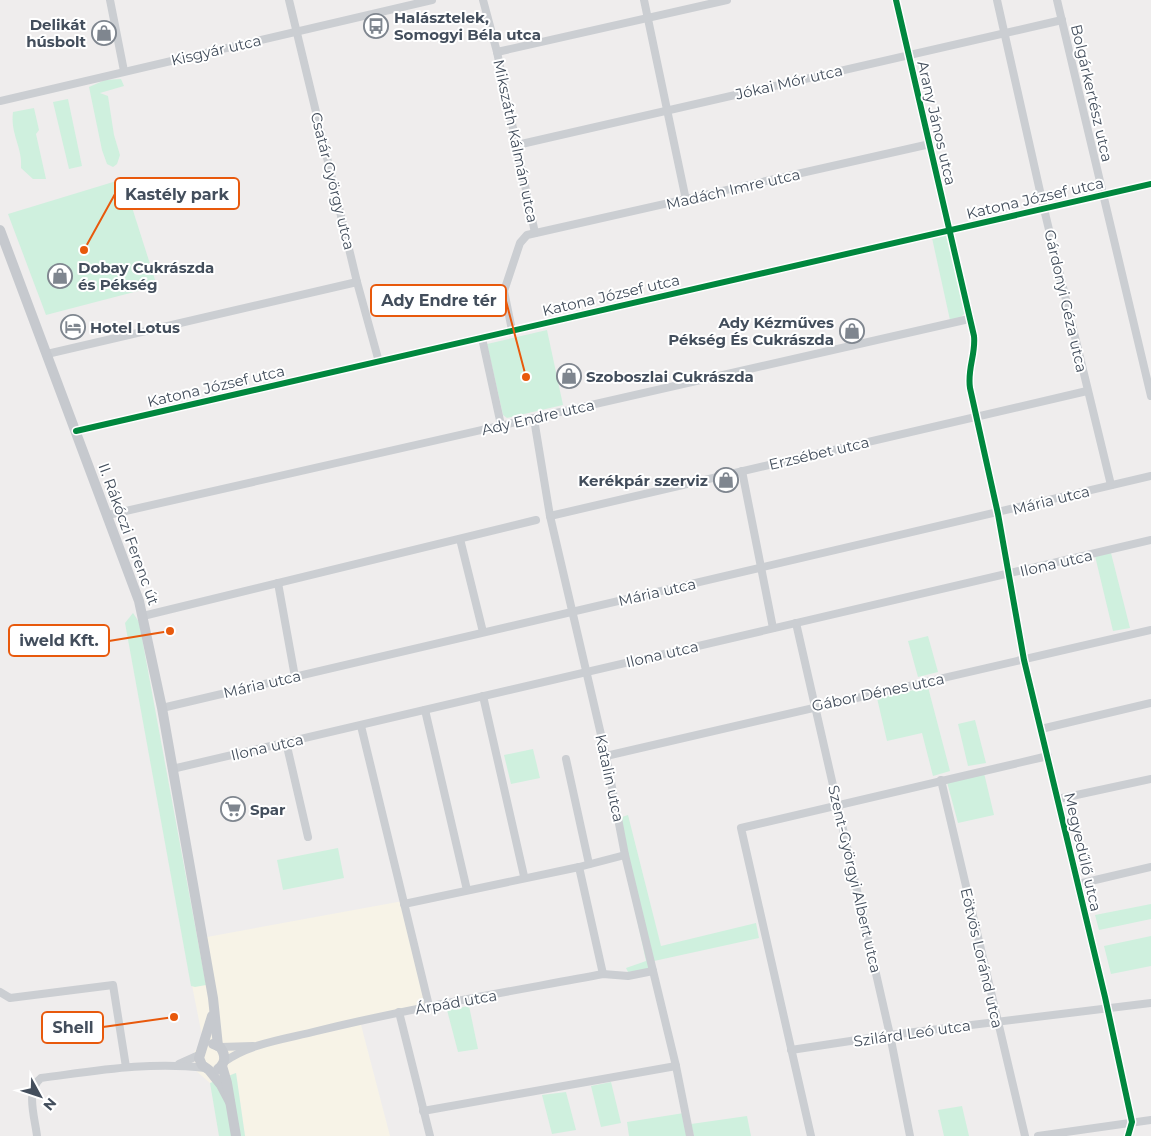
<svg xmlns="http://www.w3.org/2000/svg" width="1151" height="1136" font-family="Montserrat,sans-serif">
<style>
.commercial{fill:#f7f3e7}
.green{fill:#cff0de}
.lines{fill:none;stroke-linecap:round;stroke-linejoin:round}
.minor{stroke:#cbced2;stroke-width:8}
.major{stroke:#c6c9ce;stroke-width:10}
.cycleway-casing{stroke:#fff;stroke-width:9}
.cycleway{stroke:#00873e;stroke-width:6}
.labels{text-anchor:middle;dominant-baseline:central;stroke-width:4;stroke-linejoin:round;paint-order:stroke}
.poi-label{font-size:15px;font-weight:bold;fill:#434e5c;stroke:#fff;text-anchor:start}
.street-label{font-size:15px;fill:#434e5c;stroke:#fff}
.leader{fill:none;stroke:#e8590c;stroke-width:2}
.callout-dot{fill:#e8590c;stroke:#fff;stroke-width:2}
.callout{fill:#fff;stroke:#e8590c;stroke-width:2}
.callout-label{font-size:16px;text-anchor:middle;font-weight:bold;fill:#434e5c}
</style>
<rect width="100%" height="100%" fill="#efeded"/>
<!-- commercial -->
<path class="commercial" d="M 403,901 L 429,1006 L 360,1021 L 390,1136 L 245,1136 L 236,1073 L 210,1083 L 195,1070 L 194,1052 L 203,1041 L 188,965 L 196,939 Z"/>
<!-- green -->
<g class="green">
<path d="M 121,79 L 124,86 L 100,93 L 108,96 L 114,135 L 120,155 L 117,164 L 113,167 L 107,164 L 102,150 L 89,87 L 105,80 Z"/>
<path d="M 68,99 L 82,166 L 69,169 L 53,102 Z"/>
<path d="M 34,108 L 39,130 L 36,134 L 46,179 L 33,179 L 21,168 C 23,148 10,134 13,112 Z"/>
<path d="M 123,179 L 157,286 L 46,315 L 8,214 Z"/>
<path d="M 948,234 L 965,313 L 960,318 L 950,320 L 932,238 Z"/>
<path d="M 547,330 L 563,405 L 507,418 L 503,415 L 487,344 Z"/>
<path d="M 1111,553 L 1130,628 L 1113,631 L 1095,556 Z"/>
<path d="M 133,613 L 139,622 L 206,985 L 195,987 L 191,986 L 125,623 Z"/>
<path d="M 928,636 L 938,672 L 918,677 L 908,641 Z"/>
<path d="M 928,687 L 950,771 L 933,776 L 922,733 L 887,741 L 877,698 Z"/>
<path d="M 975,720 L 986,763 L 968,766 L 958,724 Z"/>
<path d="M 533,749 L 540,778 L 511,784 L 504,755 Z"/>
<path d="M 984,773 L 994,815 L 958,823 L 947,782 Z"/>
<path d="M 628,815 L 661,946 L 756,923 L 759,938 L 654,961 L 648,970 L 628,972 L 626,968 L 646,961 L 624,860 L 622,817 Z"/>
<path d="M 338,848 L 344,878 L 283,890 L 277,860 Z"/>
<path d="M 1151,904 L 1151,919 L 1099,930 L 1095,915 Z"/>
<path d="M 1151,936 L 1151,966 L 1111,974 L 1104,946 Z"/>
<path d="M 469,1006 L 478,1049 L 458,1052 L 447,1010 Z"/>
<path d="M 236,1073 L 245,1136 L 219,1136 L 210,1083 Z"/>
<path d="M 611,1082 L 621,1123 L 601,1127 L 591,1086 Z"/>
<path d="M 566,1092 L 576,1130 L 552,1134 L 542,1095 Z"/>
<path d="M 962,1106 L 969,1136 L 944,1136 L 938,1110 Z"/>
<path d="M 684,1113 L 689,1136 L 629,1136 L 627,1122 Z"/>
<path d="M 747,1116 L 751,1136 L 694,1136 L 691,1124 Z"/>
</g>
<g class="lines">
<!-- minor -->
<g class="minor">
<path d="M 110,0 L 124,71"/>
<path d="M 289,0 L 357,282 L 379,362"/>
<path d="M 483,0 L 497,52 L 535,233"/>
<path d="M 644,0 L 686,200"/>
<path d="M 896,0 L 974,336 C 976,354 967,369 970,388 L 998,514 L 1024,660 L 1105,997 L 1132,1122 L 1128,1136"/>
<path d="M 997,0 L 1044,209 L 1111,485"/>
<path d="M 1057,0 L 1151,396"/>
<path d="M 497,52 L 727,0"/>
<path d="M 0,101 L 432,0"/>
<path d="M 517,145 L 1062,20"/>
<path d="M 512,330 L 504,291 L 520,243 L 527,235 L 930,144"/>
<path d="M 482,338 L 501,425"/>
<path d="M 47,354 L 357,282"/>
<path d="M 534,419 L 550,516 L 606,756 L 625,855 L 676,1066 L 690,1136"/>
<path d="M 76,431 L 1151,184"/>
<path d="M 742,471 L 773,628"/>
<path d="M 108,515 L 969,319"/>
<path d="M 550,516 L 1087,391"/>
<path d="M 460,539 L 483,632"/>
<path d="M 278,583 L 295,677"/>
<path d="M 143,616 L 536,520"/>
<path d="M 796,623 L 890,1035 L 910,1136"/>
<path d="M 483,696 L 524,876"/>
<path d="M 162,708 L 1151,476"/>
<path d="M 425,710 L 467,890"/>
<path d="M 361,726 L 429,1006"/>
<path d="M 1041,729 L 1151,703"/>
<path d="M 286,742 L 308,837"/>
<path d="M 606,756 L 1151,630"/>
<path d="M 566,759 L 589,864"/>
<path d="M 172,769 L 1151,540"/>
<path d="M 941,780 L 1025,1136"/>
<path d="M 1058,799 L 1151,779"/>
<path d="M 579,867 L 603,974"/>
<path d="M 1078,884 L 1151,867"/>
<path d="M 404,904 L 579,867 L 625,855"/>
<path d="M 0,992 L 10,998 L 113,985 L 126,1067"/>
<path d="M 399,1012 L 430,1136"/>
<path d="M 220,1047 L 253,1046"/>
<path d="M 791,1050 L 890,1035 L 1151,1003"/>
<path d="M 224,1062 C 250,1043 286,1039 317,1031 C 411,1008 507,992 603,974 L 628,976 L 653,971"/>
<path d="M 179,1064 L 199,1055"/>
<path d="M 423,1111 L 676,1066"/>
<path d="M 37,1136 C 35,1118 25,1090 41,1078 C 95,1071 150,1061 205,1068"/>
<path d="M 811,1136 L 741,828 L 1048,756"/>
<path d="M 1038,1136 L 1151,1120"/>
</g>
<!-- major -->
<g class="major">
<path d="M 0,230 L 139,601 L 162,708 L 213,998 L 218,1046"/>
<path d="M 212,1016 L 199,1058 L 202,1065 L 209,1070 L 221,1085 L 230,1102"/>
<path d="M 213,1044 L 220,1047 C 226,1055 226,1063 218,1069"/>
<path d="M 222,1066 L 227,1083 L 236,1136"/>
</g>
<defs>
<g id="cycleway">
<path d="M 896,0 L 974,336 C 976,354 967,369 970,388 L 998,514 L 1024,660 L 1105,997 L 1132,1122 L 1128,1136"/>
<path d="M 76,431 L 1151,184"/>
</g>
</defs>
<!-- cycleway casing -->
<use href="#cycleway" class="cycleway-casing"/>
<!-- cycleway -->
<use href="#cycleway" class="cycleway"/>
</g>
<!-- icons -->
<defs>
<symbol id="bus-ring" viewBox="-11 -11 22 22"><circle r="9.5" fill="#fff" stroke="#7f868f" stroke-width="1.5"/><path d="M-5-6H5V4H4V6H2V4H-2V6H-4V4H-5ZM-3.5-4V0h7V-4ZM-3.5 1.2v1.5H-2V1.2ZM2 1.2v1.5H3.5V1.2Z" fill="#7f868f"/></symbol>
<symbol id="shop-ring" viewBox="-11 -11 22 22"><circle r="9.5" fill="#fff" stroke="#7f868f" stroke-width="1.5"/><path d="M-5-2.5h2.3a2.7 3.5 0 0 1 5.4 0H5L5.5 6h-11ZM-1.5-2.5h3a1.5 2.3 0 0 0-3 0Z" fill="#7f868f"/></symbol>
<symbol id="hotel-ring" viewBox="-11 -11 22 22"><circle r="9.5" fill="#fff" stroke="#7f868f" stroke-width="1.5"/><path d="M-6-4.5h1.5V1H6V5H4.5V3h-9V5H-6ZM-4 0a1.8 1.8 0 1 1 3.6 0ZM.5 0V-2.5h3Q6-2.5 6 0Z" fill="#7f868f"/></symbol>
<symbol id="supermarket-ring" viewBox="-11 -11 22 22"><circle r="9.5" fill="#fff" stroke="#7f868f" stroke-width="1.5"/><path d="M-6-5.5h2.5l.6 2H6L4.5 2H-2.5L-4.4-4H-6ZM-1.5 3.2a1.3 1.3 0 1 0 .1 0ZM3 3.2a1.3 1.3 0 1 0 .1 0Z" fill="#7f868f"/></symbol>
</defs>
<g fill-rule="evenodd">
<use href="#bus-ring" x="362" y="12" width="28" height="28"/>
<use href="#shop-ring" x="90" y="19" width="28" height="28"/>
<use href="#shop-ring" x="46" y="262" width="28" height="28"/>
<use href="#hotel-ring" x="59" y="313" width="28" height="28"/>
<use href="#shop-ring" x="838" y="317" width="28" height="28"/>
<use href="#shop-ring" x="555" y="362" width="28" height="28"/>
<use href="#shop-ring" x="712" y="466" width="28" height="28"/>
<use href="#supermarket-ring" x="219" y="795" width="28" height="28"/>
</g>
<g class="labels">
<!-- poi labels -->
<g class="poi-label">
<text x="394" y="17">Halásztelek,<tspan x="394" dy="17">Somogyi Béla utca</tspan></text>
<text x="86" y="24" text-anchor="end">Delikát<tspan x="86" dy="17">húsbolt</tspan></text>
<text x="78" y="267">Dobay Cukrászda<tspan x="78" dy="17">és Pékség</tspan></text>
<text x="834" y="322" text-anchor="end">Ady Kézműves<tspan x="834" dy="17">Pékség És Cukrászda</tspan></text>
<text x="90" y="327">Hotel Lotus</text>
<text x="586" y="376">Szoboszlai Cukrászda</text>
<text x="708" y="480" text-anchor="end">Kerékpár szerviz</text>
<text x="250" y="809">Spar</text>
</g>
<!-- street labels -->
<g class="street-label">
<text transform="translate(216 50) rotate(-13)">Kisgyár utca</text>
<text transform="translate(789 82) rotate(-13)">Jókai Mór utca</text>
<text transform="translate(1092 93) rotate(77)">Bolgárkertész utca</text>
<text transform="translate(937 123) rotate(77)">Arany János utca</text>
<text transform="translate(516 141) rotate(78)">Mikszáth Kálmán utca</text>
<text transform="translate(333 181) rotate(76)">Csatár György utca</text>
<text transform="translate(733 189) rotate(-13)">Madách Imre utca</text>
<text transform="translate(1035 198) rotate(-13)">Katona József utca</text>
<text transform="translate(611 295) rotate(-13)">Katona József utca</text>
<text transform="translate(1066 301) rotate(77)">Gárdonyi Géza utca</text>
<text transform="translate(216 386) rotate(-13)">Katona József utca</text>
<text transform="translate(538 417) rotate(-13)">Ady Endre utca</text>
<text transform="translate(819 453) rotate(-13)">Erzsébet utca</text>
<text transform="translate(1051 500) rotate(-14)">Mária utca</text>
<text transform="translate(129 534) rotate(70)">II. Rákóczi Ferenc út</text>
<text transform="translate(1056 563) rotate(-13)">Ilona utca</text>
<text transform="translate(657 592) rotate(-13)">Mária utca</text>
<text transform="translate(662 654) rotate(-13)">Ilona utca</text>
<text transform="translate(262 684) rotate(-13)">Mária utca</text>
<text transform="translate(878 692) rotate(-12)">Gábor Dénes utca</text>
<text transform="translate(267 747) rotate(-13)">Ilona utca</text>
<text transform="translate(610 778) rotate(78)">Katalin utca</text>
<text transform="translate(1083 852) rotate(77)">Megyedűlő utca</text>
<text transform="translate(855 879) rotate(77)">Szent-Györgyi Albert utca</text>
<text transform="translate(982 958) rotate(77)">Eötvös Loránd utca</text>
<text transform="translate(456 1002) rotate(-10)">Árpád utca</text>
<text transform="translate(912 1033) rotate(-8)">Szilárd Leó utca</text>
</g>
</g>
<!-- callouts -->
<path class="leader" d="M84 250L115 194M526 377L506 301M170 631L109 641M174 1017L103 1027"/>
<g class="callout-dot">
<circle cx="84" cy="250" r="5"/>
<circle cx="526" cy="377" r="5"/>
<circle cx="170" cy="631" r="5"/>
<circle cx="174" cy="1017" r="5"/>
</g>
<g class="callout">
<rect x="115" y="178" width="124" height="31" rx="5"/>
<rect x="371" y="285" width="135" height="31" rx="5"/>
<rect x="9" y="625" width="100" height="31" rx="5"/>
<rect x="42" y="1012" width="61" height="31" rx="5"/>
</g>
<g class="callout-label">
<text x="177" y="200">Kastély park</text>
<text x="439" y="306">Ady Endre tér</text>
<text x="59" y="646">iweld Kft.</text>
<text x="73" y="1033">Shell</text>
</g>
<!-- north arrow -->
<g transform="translate(40 1096) rotate(130)" stroke="#ffffff" stroke-width="4" paint-order="stroke">
<path d="M0-4L9 19L0 12L-9 19Z" fill="#434e5c"/>
<text y="-8" font-size="14" font-weight="bold" text-anchor="middle" fill="#434e5c">N</text>
</g>
</svg>
